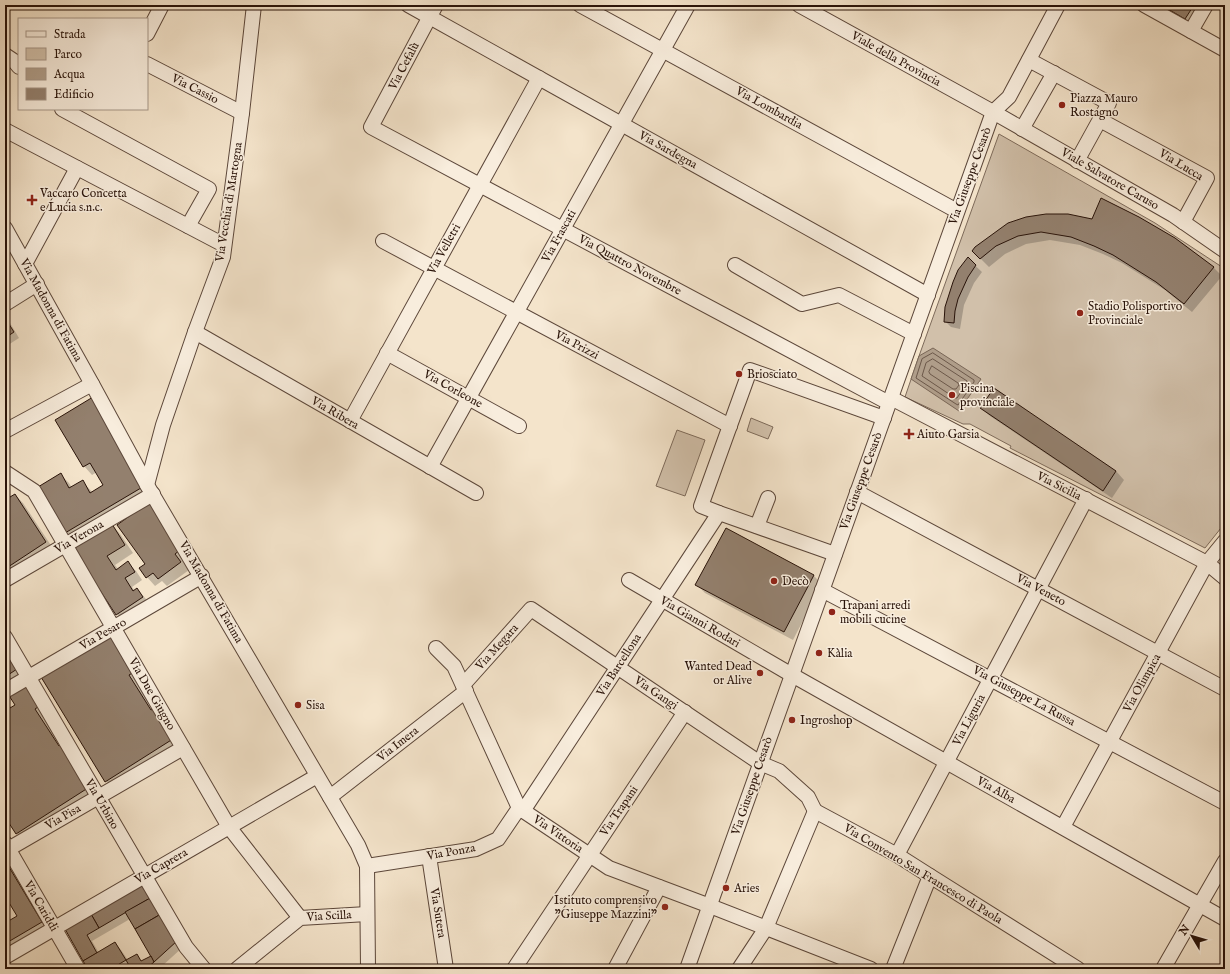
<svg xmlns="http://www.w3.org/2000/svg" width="1230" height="974" font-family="'IM FELL English',serif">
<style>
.green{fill:#d1c0aa;stroke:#7d6a5a}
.water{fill:#af9d89;stroke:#796656}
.shadow{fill:#0003;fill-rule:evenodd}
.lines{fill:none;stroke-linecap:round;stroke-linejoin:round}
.shore{stroke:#6c5849;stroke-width:1}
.building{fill:#93806e;stroke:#291309}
.minor-casing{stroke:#5c473a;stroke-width:16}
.minor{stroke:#f8eddd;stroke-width:14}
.poi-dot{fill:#8f2418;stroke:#f8eddd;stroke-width:1.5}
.labels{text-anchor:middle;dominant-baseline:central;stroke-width:3;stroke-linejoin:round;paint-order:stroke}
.street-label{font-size:12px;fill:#291309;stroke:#f8eddd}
.poi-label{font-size:12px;fill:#291309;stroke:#f8eddd;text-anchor:start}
</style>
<rect width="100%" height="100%" fill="#f4e4cb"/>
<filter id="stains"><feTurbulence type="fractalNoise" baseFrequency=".005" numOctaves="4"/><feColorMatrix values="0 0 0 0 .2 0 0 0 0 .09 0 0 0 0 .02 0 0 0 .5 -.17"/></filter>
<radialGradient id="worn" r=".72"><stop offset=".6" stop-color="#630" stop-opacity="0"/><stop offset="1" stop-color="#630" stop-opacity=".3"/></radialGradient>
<!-- green -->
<g class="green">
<path d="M 999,134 L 1155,223 L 1225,269 L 1225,523 L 1205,548 L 1010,448 L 1011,446 L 970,424 L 963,424 L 905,397 L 919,356 Z"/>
<path d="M 751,418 L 773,427 L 768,439 L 747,431 Z"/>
<path d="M 677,430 L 705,440 L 685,496 L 656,486 Z"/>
</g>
<!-- water -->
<path class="water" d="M 933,348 L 981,379 L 959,411 L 911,379 L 919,356 Z"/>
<!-- shadow -->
<g class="shadow">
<path d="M 1160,5 L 1203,5 L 1192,25 Z"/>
<path d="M 1008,224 L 1175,238 L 1214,268 L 1222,276 L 1192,312 L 1165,290 L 1122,263 L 1103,254 L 1080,245 L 1050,240 L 1026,244 L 1005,254 L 989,267 L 973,251 Z"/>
<path d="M 968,259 L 982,272 L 974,283 L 964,305 L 960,329 L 951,327 L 945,321 Z"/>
<path d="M 5,279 L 9,283 L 5,288 Z"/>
<path d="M 5,318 L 10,323 L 19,338 L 5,347 Z"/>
<path d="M 994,389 L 1116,471 L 1124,480 L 1112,498 L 990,416 L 981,408 Z"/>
<path d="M 56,420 L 153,494 L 74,541 L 66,532 L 60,474 L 69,483 L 72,488 L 82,481 L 93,493 L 105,486 L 97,472 L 92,475 L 84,466 Z"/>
<path d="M 15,495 L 23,503 L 54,550 L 5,583 L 5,502 Z"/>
<path d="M 149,504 L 188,558 L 183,562 L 189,570 L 167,586 L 162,581 L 155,586 L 147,577 L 146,564 Z"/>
<path d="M 112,525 L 120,534 L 133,553 L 115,565 L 118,569 L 128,563 L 136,571 L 142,580 L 132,587 L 135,591 L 137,589 L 145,598 L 151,606 L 125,622 L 117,614 L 75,550 Z"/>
<path d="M 726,529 L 814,576 L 822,584 L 793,640 L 705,593 L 697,585 Z"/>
<path d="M 109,636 L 142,681 L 137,684 L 153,710 L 183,746 L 114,790 L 106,781 Z"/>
<path d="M 5,646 L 25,678 L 5,690 Z"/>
<path d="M 26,684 L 48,714 L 43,718 L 61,746 L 98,794 L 25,842 L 17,833 L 5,815 L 5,700 L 12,708 L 16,705 Z"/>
<path d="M 6,863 L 14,872 L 49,931 L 5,950 L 5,924 L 18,916 L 5,864 Z"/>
<path d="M 143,884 L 183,947 L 161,967 L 159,965 L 154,969 L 132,969 L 131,967 L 127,969 L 89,969 L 66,929 ZM 130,919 L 154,960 L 142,962 L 136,955 L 128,960 L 121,950 L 115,943 L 99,953 L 92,941 Z"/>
</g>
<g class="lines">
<!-- shore -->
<g class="shore">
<path d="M 933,353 L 974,380 L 974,382 L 958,405 L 956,404 L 916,378 L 922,359 Z"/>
<path d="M 933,359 L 967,381 L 967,383 L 957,398 L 955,398 L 922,376 L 926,363 Z"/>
<path d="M 932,366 L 958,383 L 959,385 L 956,389 L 953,389 L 930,374 L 929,372 Z"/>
</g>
</g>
<!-- building -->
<g class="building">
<path d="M 1171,5 L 1194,5 L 1185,19 L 1168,9 Z"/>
<path d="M 1101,198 L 1139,217 L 1175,238 L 1214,267 L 1184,304 L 1156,282 L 1113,255 L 1094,246 L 1071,237 L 1041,232 L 1018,236 L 996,246 L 980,259 L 972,251 L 975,247 L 1008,223 L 1026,217 L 1046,214 L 1068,214 L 1092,219 Z"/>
<path d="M 968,257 L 976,265 L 968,277 L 958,299 L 955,311 L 954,323 L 944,322 L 945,307 L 953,282 L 958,270 Z"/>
<path d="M 5,318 L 14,332 L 5,338 Z"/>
<path d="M 994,388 L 1116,471 L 1103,491 L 980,408 Z"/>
<path d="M 93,397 L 146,485 L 65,533 L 38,487 L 61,473 L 69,488 L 83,480 L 90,493 L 103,485 L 90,463 L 83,467 L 55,420 Z"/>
<path d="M 15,494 L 46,542 L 5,569 L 5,500 Z"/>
<path d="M 149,502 L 180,550 L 175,554 L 181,562 L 158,579 L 153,573 L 146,578 L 139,568 L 145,564 L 117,525 Z"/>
<path d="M 112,524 L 125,545 L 107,556 L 116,570 L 128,561 L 135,572 L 125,578 L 133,591 L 137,588 L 143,597 L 116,615 L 73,549 Z"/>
<path d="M 726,528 L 814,575 L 784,632 L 695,585 Z"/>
<path d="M 110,634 L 134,672 L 129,675 L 151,710 L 157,707 L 176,737 L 105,782 L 41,677 Z"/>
<path d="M 5,649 L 17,669 L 5,677 Z"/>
<path d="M 26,682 L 41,705 L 35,709 L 59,746 L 63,743 L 91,786 L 16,834 L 5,817 L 5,700 L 10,708 L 15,705 L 8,694 Z"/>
<path d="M 6,862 L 42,922 L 8,942 L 5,937 L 5,923 L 17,916 L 5,896 L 5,863 Z"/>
<path d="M 143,883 L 152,897 L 99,928 L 91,914 Z"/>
<path d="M 152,897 L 161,914 L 135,929 L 125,912 Z"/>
<path d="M 91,914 L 99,928 L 87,935 L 97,953 L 83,961 L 65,929 Z"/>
<path d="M 161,914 L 177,941 L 154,962 L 135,929 Z"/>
<path d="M 115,942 L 126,960 L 111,969 L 88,969 L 83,961 Z"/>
<path d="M 137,954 L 141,961 L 151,956 L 154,962 L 146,969 L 131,969 L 126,960 Z"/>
</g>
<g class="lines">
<defs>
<g id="minor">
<path d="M 408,5 L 928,295"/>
<path d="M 436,5 L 371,127 L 889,403"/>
<path d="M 580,5 L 957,211"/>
<path d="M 799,5 L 993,112 L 1173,215 L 1225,251"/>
<path d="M 1144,5 L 1225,50"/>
<path d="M 1191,31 L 1206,5"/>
<path d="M 147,34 L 162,5"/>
<path d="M 5,55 L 14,61 L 19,67"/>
<path d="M 1029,60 L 1109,103 L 1077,161"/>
<path d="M 147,64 L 242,113"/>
<path d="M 62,109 L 209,189 L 188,226"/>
<path d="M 1100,120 L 1207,178 L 1183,222"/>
<path d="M 1022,129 L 1054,73"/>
<path d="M 5,130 L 224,245"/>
<path d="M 5,228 L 92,384 L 147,485 L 358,845 L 367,866 L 368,969"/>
<path d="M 383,241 L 730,426"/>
<path d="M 25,264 L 77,168"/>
<path d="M 735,265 L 802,304 L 839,295 L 914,334"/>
<path d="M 5,304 L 37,284"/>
<path d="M 195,332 L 476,493"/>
<path d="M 387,353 L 519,426"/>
<path d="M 891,398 L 1207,563 L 1225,578"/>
<path d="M 350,421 L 539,78"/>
<path d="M 5,431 L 92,384"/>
<path d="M 430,467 L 688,5"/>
<path d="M 5,472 L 34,491 L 229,827 L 300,918"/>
<path d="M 147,485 L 163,425 L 195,332 L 223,257 L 242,113 L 254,5"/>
<path d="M 857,492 L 1225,689"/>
<path d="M 719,513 L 701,506 L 750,370 L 884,418"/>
<path d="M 757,526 L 768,498"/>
<path d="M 5,580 L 153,494"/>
<path d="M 629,580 L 792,675 L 1225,919"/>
<path d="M 822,590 L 1225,803"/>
<path d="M 5,637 L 186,947 L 204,969"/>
<path d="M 436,648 L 454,666 L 519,808 L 609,868 L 710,906 L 871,969"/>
<path d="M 463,685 L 531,609 L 760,763 L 779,771 L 808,797 L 815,811"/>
<path d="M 5,691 L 202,576"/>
<path d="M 330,797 L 466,691"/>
<path d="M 523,811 L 719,513 L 835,554"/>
<path d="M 815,811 L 897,855 L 930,876 L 1078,969"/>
<path d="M 1063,827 L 1207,563 L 1225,541"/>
<path d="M 5,843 L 78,969"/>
<path d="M 5,851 L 183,748"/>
<path d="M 897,855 L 1086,499"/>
<path d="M 429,856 L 446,969"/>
<path d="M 367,866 L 476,849 L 498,839 L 519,808"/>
<path d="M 5,957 L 317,776"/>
<path d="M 237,969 L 300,918 L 367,914"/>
<path d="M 514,969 L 685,712"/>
<path d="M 615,969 L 659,887"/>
<path d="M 687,969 L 993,112 L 1009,97 L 1058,5"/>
<path d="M 739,969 L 766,928 L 815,811"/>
<path d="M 893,969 L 930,876"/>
<path d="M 1163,969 L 1225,861"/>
</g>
</defs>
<!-- minor casing -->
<use href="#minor" class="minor-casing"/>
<!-- minor -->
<use href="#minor" class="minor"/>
</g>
<!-- markers -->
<g class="poi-dot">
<circle cx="1062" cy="105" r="4"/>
<path d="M30 194h4v4h4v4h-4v4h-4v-4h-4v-4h4z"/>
<circle cx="1080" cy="313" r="4"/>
<circle cx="739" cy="374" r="4"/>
<circle cx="952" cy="395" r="4"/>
<path d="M907 428h4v4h4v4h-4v4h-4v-4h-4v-4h4z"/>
<circle cx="774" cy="581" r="4"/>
<circle cx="832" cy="612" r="4"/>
<circle cx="819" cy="653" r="4"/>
<circle cx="760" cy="673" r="4"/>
<circle cx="298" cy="705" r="4"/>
<circle cx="792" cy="720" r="4"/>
<circle cx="726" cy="888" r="4"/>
<circle cx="665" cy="907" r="4"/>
</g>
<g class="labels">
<!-- street labels -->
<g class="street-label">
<text transform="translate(896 59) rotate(29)">Viale della Provincia</text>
<text transform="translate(404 66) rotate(-62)">Via Cefalù</text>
<text transform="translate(195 89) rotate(27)">Via Cassio</text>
<text transform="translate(769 108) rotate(29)">Via Lombardia</text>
<text transform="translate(668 150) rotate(29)">Via Sardegna</text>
<text transform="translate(1181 165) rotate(31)">Via Lucca</text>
<text transform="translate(970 176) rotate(-70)">Via Giuseppe Cesarò</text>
<text transform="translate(1110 179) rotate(30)">Viale Salvatore Caruso</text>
<text transform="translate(229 202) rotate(-81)">Via Vecchia di Martogna</text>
<text transform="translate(559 236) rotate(-61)">Via Frascati</text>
<text transform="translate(444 249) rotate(-61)">Via Velletri</text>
<text transform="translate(630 265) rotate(28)">Via Quattro Novembre</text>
<text transform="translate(51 310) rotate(61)">Via Madonna di Fatima</text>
<text transform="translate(577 345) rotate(28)">Via Prizzi</text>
<text transform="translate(453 389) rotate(29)">Via Corleone</text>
<text transform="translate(335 413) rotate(30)">Via Ribera</text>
<text transform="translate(861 481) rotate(-70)">Via Giuseppe Cesarò</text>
<text transform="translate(1059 486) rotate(27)">Via Sicilia</text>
<text transform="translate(79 537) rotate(-30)">Via Verona</text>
<text transform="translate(1041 590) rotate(28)">Via Veneto</text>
<text transform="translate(211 592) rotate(60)">Via Madonna di Fatima</text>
<text transform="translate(700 622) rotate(30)">Via Gianni Rodari</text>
<text transform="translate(103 634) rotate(-30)">Via Pesaro</text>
<text transform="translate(497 647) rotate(-48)">Via Megara</text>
<text transform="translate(619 665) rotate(-57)">Via Barcellona</text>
<text transform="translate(1142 683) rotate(-61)">Via Olimpica</text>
<text transform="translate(656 693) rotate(34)">Via Gangi</text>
<text transform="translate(152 694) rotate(60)">Via Due Giugno</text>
<text transform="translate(1024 696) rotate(28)">Via Giuseppe La Russa</text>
<text transform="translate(969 720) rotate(-62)">Via Liguria</text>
<text transform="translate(398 744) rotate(-38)">Via Imera</text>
<text transform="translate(752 786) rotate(-71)">Via Giuseppe Cesarò</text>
<text transform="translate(996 790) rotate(29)">Via Alba</text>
<text transform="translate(102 804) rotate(60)">Via Urbino</text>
<text transform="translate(619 811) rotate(-56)">Via Trapani</text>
<text transform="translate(63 817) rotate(-30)">Via Pisa</text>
<text transform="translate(558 834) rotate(34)">Via Vittoria</text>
<text transform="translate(451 852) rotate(-10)">Via Ponza</text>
<text transform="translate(161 866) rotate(-30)">Via Caprera</text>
<text transform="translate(923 874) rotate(31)">Via Convento San Francesco di Paola</text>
<text transform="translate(41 906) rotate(60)">Via Cariddi</text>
<text transform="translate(438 913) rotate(81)">Via Sutera</text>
<text transform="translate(329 916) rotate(-3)">Via Scilla</text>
</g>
<!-- poi labels -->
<g class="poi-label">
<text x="1070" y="98">Piazza Mauro<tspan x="1070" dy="14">Rostagno</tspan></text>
<text x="40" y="193">Vaccaro Concetta<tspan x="40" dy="14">e Lucia s.n.c.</tspan></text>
<text x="1088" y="306">Stadio Polisportivo<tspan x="1088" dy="14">Provinciale</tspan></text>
<text x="747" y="374">Briosciato</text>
<text x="960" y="388">Piscina<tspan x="960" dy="14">provinciale</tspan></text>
<text x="917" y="434">Aiuto Garsia</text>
<text x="782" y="581">Decò</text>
<text x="840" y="605">Trapani arredi<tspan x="840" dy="14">mobili cucine</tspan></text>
<text x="827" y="653">Kàlia</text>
<text x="752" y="666" text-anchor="end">Wanted Dead<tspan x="752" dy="14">or Alive</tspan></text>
<text x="306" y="705">Sisa</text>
<text x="800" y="720">Ingroshop</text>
<text x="734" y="888">Aries</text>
<text x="657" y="900" text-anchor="end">Istituto comprensivo<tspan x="657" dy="14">"Giuseppe Mazzini"</tspan></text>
</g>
</g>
<!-- margin -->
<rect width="1230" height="974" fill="none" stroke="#f4e4cb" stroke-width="20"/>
<rect x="6" y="6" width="1218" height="962" fill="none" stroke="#291309" stroke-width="2"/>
<rect x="10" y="10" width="1210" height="954" fill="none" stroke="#291309"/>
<!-- legend -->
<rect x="18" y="18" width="130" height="92" fill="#f8eddd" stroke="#a59688"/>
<rect x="26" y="31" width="20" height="6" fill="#f8eddd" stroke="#a59688"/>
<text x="54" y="38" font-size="12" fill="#291309">Strada</text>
<rect x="26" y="48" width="20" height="12" fill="#d1c0aa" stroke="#a59688"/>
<text x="54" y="58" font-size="12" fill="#291309">Parco</text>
<rect x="26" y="68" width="20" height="12" fill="#af9d89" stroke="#a59688"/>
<text x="54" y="78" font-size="12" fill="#291309">Acqua</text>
<rect x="26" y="88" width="20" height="12" fill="#93806e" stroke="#a59688"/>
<text x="54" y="98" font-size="12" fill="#291309">Edificio</text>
<!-- north arrow -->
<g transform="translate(1192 936) rotate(308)" stroke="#f8eddd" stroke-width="3" paint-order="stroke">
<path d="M0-3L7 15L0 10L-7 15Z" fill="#291309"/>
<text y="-6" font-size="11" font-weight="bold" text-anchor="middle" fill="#291309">N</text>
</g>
<rect width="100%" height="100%" filter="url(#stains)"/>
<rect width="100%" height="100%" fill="url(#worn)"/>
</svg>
